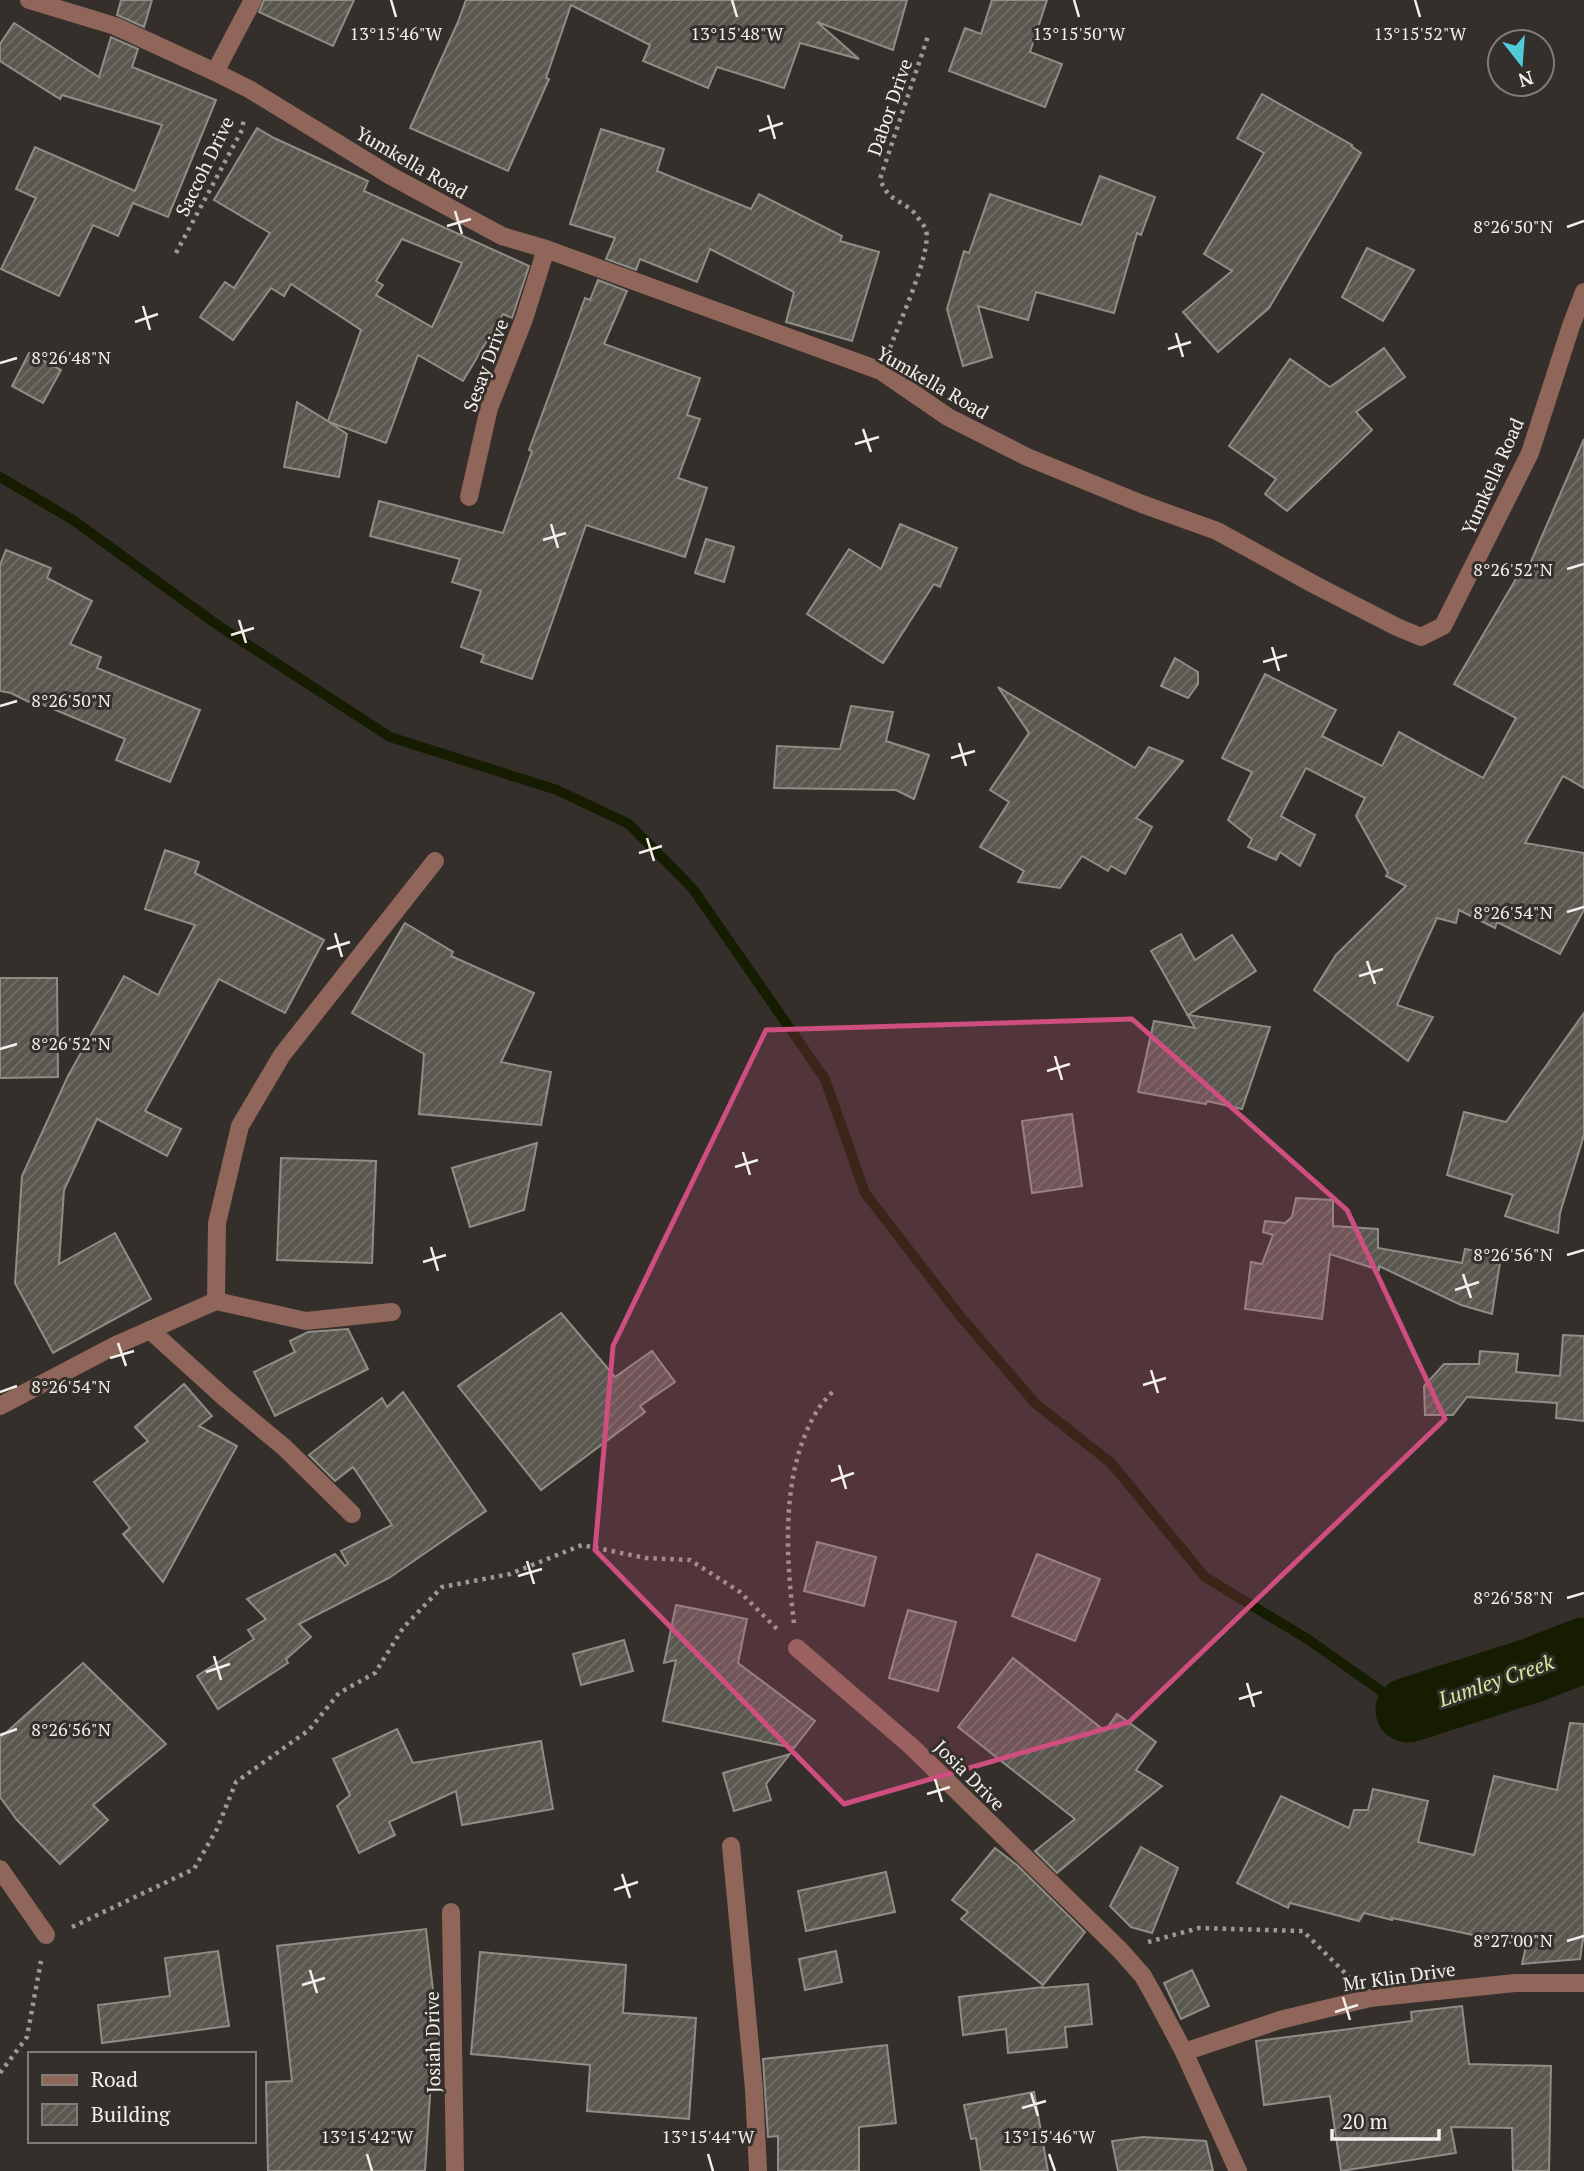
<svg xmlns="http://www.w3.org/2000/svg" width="1584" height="2171" font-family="'PT Serif',serif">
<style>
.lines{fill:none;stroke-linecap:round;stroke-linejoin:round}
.stream{stroke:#151c00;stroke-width:10}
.river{stroke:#151c00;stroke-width:65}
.building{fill:url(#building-hatch);stroke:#8f8d85;stroke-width:2;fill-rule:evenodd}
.path{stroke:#9d9994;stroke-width:4.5;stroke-dasharray:3.5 5;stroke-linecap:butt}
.minor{stroke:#8f6659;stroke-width:18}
.marked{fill:#ce4e7f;fill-opacity:0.2;stroke:#ce4e7f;stroke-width:5;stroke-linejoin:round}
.ticks{fill:none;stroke:#f3f0ec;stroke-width:2.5}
.labels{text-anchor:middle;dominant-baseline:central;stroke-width:6;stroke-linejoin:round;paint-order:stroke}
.street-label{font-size:19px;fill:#f3f0ec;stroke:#342f2a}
.water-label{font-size:21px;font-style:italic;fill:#d4eaa1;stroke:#342f2a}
.ticks-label{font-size:18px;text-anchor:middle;fill:#f3f0ec;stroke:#342f2a;stroke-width:6;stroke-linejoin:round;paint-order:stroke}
</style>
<defs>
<pattern id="building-hatch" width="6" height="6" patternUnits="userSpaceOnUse" patternTransform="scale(1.75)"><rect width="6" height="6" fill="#5a5750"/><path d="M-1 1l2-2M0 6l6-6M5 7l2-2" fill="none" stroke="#726f69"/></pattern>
</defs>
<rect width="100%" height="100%" fill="#342f2a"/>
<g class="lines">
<!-- stream -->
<path class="stream" d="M 0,477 L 73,520 L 219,626 L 390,737 L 557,790 L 629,824 L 693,889 L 825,1079 L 865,1193 L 960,1316 L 1035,1403 L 1111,1463 L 1205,1577 L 1309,1640 L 1408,1710"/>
<!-- river -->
<path class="river" d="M 1408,1710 L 1533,1670 L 1584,1650"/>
</g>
<!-- building -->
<g class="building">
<path d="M 121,0 L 152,0 L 144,27 L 117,15 Z"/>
<path d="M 264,0 L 354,0 L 333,46 L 259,12 Z"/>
<path d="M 466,0 L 907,0 L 893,50 L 817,22 L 859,59 L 800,43 L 784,88 L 717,67 L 708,88 L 643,61 L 650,45 L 571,5 L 546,78 L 549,79 L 508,171 L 410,128 L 458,22 Z"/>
<path d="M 992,0 L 1047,0 L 1030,52 L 1062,64 L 1045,107 L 949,71 L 965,28 L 981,34 Z"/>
<path d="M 14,23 L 99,77 L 111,37 L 138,49 L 132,67 L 216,100 L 168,217 L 133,203 L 118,236 L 93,225 L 59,296 L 1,269 L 36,198 L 16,189 L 35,147 L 135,191 L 162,125 L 62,95 L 60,99 L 0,61 L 0,44 Z"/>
<path d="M 1262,94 L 1352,145 L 1351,146 L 1361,153 L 1269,308 L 1218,352 L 1183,312 L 1232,271 L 1204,254 L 1264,153 L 1237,138 Z"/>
<path d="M 257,128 L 274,138 L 368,181 L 364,191 L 529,266 L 512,318 L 503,314 L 463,381 L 418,355 L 386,443 L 329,422 L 347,434 L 339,477 L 284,467 L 297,402 L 328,421 L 361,330 L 291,284 L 284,296 L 271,288 L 233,340 L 200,317 L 225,282 L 234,288 L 270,233 L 214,200 ZM 402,239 L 462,263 L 432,327 L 376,295 L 383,285 L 376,281 Z"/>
<path d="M 601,129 L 664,149 L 657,171 L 751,209 L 759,194 L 842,236 L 840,241 L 879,252 L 852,341 L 786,322 L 794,292 L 710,249 L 697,282 L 640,259 L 636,270 L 606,259 L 615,238 L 570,224 Z"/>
<path d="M 1100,176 L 1155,197 L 1141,235 L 1137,233 L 1114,313 L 1036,292 L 1028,320 L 978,306 L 992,357 L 963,366 L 947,309 L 964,251 L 969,253 L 990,194 L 1081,225 Z"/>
<path d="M 1367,248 L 1414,270 L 1383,321 L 1342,297 Z"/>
<path d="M 598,280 L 627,291 L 604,344 L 700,378 L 687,415 L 700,419 L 678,478 L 707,488 L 685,557 L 586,525 L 532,679 L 481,662 L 484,655 L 461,647 L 481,591 L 452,582 L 460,559 L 370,536 L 379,501 L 503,533 L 532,451 L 529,450 L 585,298 L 590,300 Z"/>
<path d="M 1384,348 L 1405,377 L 1356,412 L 1372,430 L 1287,511 L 1265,494 L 1276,479 L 1229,446 L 1290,359 L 1330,387 Z"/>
<path d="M 29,353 L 61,370 L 43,403 L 12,386 Z"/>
<path d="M 1584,439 L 1584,788 L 1563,776 L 1525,843 L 1584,853 L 1584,910 L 1560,954 L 1497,922 L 1495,928 L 1459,910 L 1456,923 L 1437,918 L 1397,1005 L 1433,1017 L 1408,1061 L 1314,990 L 1336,955 L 1406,886 L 1386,876 L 1388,873 L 1356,816 L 1365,798 L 1306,768 L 1281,816 L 1315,835 L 1300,866 L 1280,852 L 1276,860 L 1248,847 L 1252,839 L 1228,820 L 1252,772 L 1222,758 L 1265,674 L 1336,710 L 1322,736 L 1382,766 L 1399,732 L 1483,778 L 1516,718 L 1454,684 L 1520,572 L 1526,573 Z"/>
<path d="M 900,524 L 957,548 L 940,587 L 934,584 L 883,663 L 807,614 L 849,549 L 881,569 Z"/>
<path d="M 706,539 L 734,547 L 724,582 L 695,573 Z"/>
<path d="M 6,550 L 51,568 L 47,578 L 92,601 L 70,644 L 101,657 L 97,668 L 200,710 L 170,782 L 116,760 L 125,739 L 39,703 L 37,706 L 11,693 L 0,691 L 0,565 Z"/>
<path d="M 1175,658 L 1198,672 L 1198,684 L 1188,698 L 1161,686 Z"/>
<path d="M 998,687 L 1135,768 L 1149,747 L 1183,761 L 1136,818 L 1152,827 L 1125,874 L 1111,866 L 1108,871 L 1082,856 L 1060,888 L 1018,882 L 1024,871 L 980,847 L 1009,802 L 990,790 L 1029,733 Z"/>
<path d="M 851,706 L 893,712 L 886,741 L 929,755 L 914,799 L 896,790 L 774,788 L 777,746 L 840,749 Z"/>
<path d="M 165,850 L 199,862 L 195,873 L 324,940 L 285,1013 L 219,979 L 145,1111 L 181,1129 L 167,1156 L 97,1119 L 64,1190 L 59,1264 L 115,1233 L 151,1299 L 53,1353 L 15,1283 L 22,1176 L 68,1076 L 124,976 L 158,995 L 195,925 L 145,909 Z"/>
<path d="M 405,923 L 453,952 L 451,956 L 534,993 L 501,1062 L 551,1072 L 541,1125 L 419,1114 L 424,1054 L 352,1013 Z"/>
<path d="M 1181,934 L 1195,960 L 1232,935 L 1256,971 L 1188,1015 L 1270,1027 L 1242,1109 L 1207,1101 L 1206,1104 L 1138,1092 L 1154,1021 L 1195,1028 L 1151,951 Z"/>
<path d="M 0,978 L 57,978 L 58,1077 L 0,1078 Z"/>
<path d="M 1584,1013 L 1584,1135 L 1560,1213 L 1558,1233 L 1505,1216 L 1513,1195 L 1447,1175 L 1464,1112 L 1506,1122 Z"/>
<path d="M 1072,1114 L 1082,1186 L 1032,1193 L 1022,1121 Z"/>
<path d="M 537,1143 L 524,1210 L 470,1227 L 452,1168 Z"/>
<path d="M 281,1158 L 376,1161 L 372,1263 L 277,1260 Z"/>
<path d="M 1296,1198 L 1333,1200 L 1333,1226 L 1378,1229 L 1378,1248 L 1462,1263 L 1465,1249 L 1501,1256 L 1492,1314 L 1461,1305 L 1379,1266 L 1379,1270 L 1330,1254 L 1322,1319 L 1245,1309 L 1251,1262 L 1262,1264 L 1273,1235 L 1263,1232 L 1265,1221 L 1285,1223 L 1292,1217 Z"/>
<path d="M 561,1313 L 615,1377 L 652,1351 L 675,1382 L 640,1406 L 645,1412 L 541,1490 L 458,1386 Z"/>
<path d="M 348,1329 L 368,1369 L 275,1416 L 254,1372 L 295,1352 L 290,1341 L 308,1332 Z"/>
<path d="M 1563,1335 L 1584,1336 L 1584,1421 L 1556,1418 L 1557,1403 L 1467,1397 L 1453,1415 L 1425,1415 L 1424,1386 L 1444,1364 L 1479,1364 L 1480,1351 L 1518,1354 L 1516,1372 L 1560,1376 Z"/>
<path d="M 184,1384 L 212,1416 L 199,1426 L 237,1446 L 163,1582 L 123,1534 L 130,1528 L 94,1482 L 148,1441 L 135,1427 Z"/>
<path d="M 403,1392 L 486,1511 L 389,1578 L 299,1624 L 311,1637 L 286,1659 L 288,1663 L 218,1709 L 197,1676 L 254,1639 L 248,1630 L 266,1619 L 247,1599 L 335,1554 L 345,1566 L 348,1564 L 341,1551 L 392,1525 L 353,1467 L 335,1481 L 309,1455 L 382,1398 L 387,1407 Z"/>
<path d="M 817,1542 L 876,1557 L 864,1606 L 804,1591 Z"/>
<path d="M 1037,1554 L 1100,1579 L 1075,1641 L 1012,1616 Z"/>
<path d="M 676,1605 L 747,1619 L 738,1663 L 815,1721 L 794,1748 L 663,1721 L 676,1660 L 664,1663 Z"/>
<path d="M 908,1610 L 956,1622 L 938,1691 L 889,1678 Z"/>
<path d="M 624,1640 L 633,1671 L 581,1685 L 573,1654 Z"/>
<path d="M 1013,1658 L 1105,1731 L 1117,1714 L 1156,1742 L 1136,1770 L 1162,1786 L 1057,1873 L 1035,1851 L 1075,1819 L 958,1727 Z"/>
<path d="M 83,1663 L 166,1744 L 93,1805 L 108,1820 L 60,1864 L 17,1820 L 0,1797 L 0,1738 Z"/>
<path d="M 1570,1723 L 1584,1724 L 1584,1933 L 1580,1959 L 1522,1964 L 1526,1946 L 1392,1918 L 1392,1920 L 1364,1913 L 1359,1921 L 1290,1903 L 1288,1908 L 1237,1883 L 1281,1796 L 1349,1828 L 1354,1810 L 1368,1810 L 1373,1789 L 1428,1801 L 1418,1842 L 1474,1855 L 1494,1776 L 1557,1790 Z"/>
<path d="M 397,1729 L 413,1763 L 541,1741 L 553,1809 L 462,1825 L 456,1791 L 389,1822 L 395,1835 L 359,1853 L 337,1806 L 350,1795 L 333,1759 Z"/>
<path d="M 790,1754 L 766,1784 L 771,1800 L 734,1811 L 723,1773 Z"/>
<path d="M 1141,1847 L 1178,1868 L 1152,1933 L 1131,1927 L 1110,1906 Z"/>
<path d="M 995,1848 L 1017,1865 L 1085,1932 L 1043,1985 L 961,1919 L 968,1912 L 952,1900 Z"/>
<path d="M 886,1872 L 895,1912 L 806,1931 L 798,1891 Z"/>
<path d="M 426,1929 L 440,2051 L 433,2051 L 425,2171 L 268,2171 L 266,2082 L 292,2081 L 277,1946 Z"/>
<path d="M 218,1951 L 229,2026 L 102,2043 L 98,2005 L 170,1996 L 165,1958 Z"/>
<path d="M 836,1951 L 842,1982 L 805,1990 L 799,1959 Z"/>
<path d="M 480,1952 L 626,1965 L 623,2013 L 696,2018 L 689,2119 L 587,2111 L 590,2065 L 471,2054 Z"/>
<path d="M 1192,1970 L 1209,2006 L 1181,2019 L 1164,1983 Z"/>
<path d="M 1088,1984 L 1092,2024 L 1065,2027 L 1067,2047 L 1008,2053 L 1006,2029 L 963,2035 L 959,1997 L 1043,1987 L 1041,1988 Z"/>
<path d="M 1462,2006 L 1469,2064 L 1551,2066 L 1549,2171 L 1513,2171 L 1512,2128 L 1451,2127 L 1456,2153 L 1341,2171 L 1330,2096 L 1264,2105 L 1256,2041 L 1412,2021 L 1411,2012 Z"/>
<path d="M 887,2045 L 896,2123 L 859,2127 L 859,2171 L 778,2171 L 778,2136 L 768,2137 L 763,2059 Z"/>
<path d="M 1034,2092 L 1048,2171 L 981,2171 L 976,2138 L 971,2139 L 964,2105 Z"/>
<path d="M 1143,2137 L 1206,2141 L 1213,2171 L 1118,2171 L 1112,2141 Z"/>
</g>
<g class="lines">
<!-- path -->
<g class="path">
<path d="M 176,253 L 242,130 L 244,118"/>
<path d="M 890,348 C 899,323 932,252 926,230 C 925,226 919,220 917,216 C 904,199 889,204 880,179 L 929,33"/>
<path d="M 794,1623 C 786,1556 780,1472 817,1411 C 821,1404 828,1397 834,1390"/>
<path d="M 72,1927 L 194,1869 L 217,1829 L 236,1782 L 309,1730 L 339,1693 L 375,1673 L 403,1628 L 442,1587 L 510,1574 L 582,1545 L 646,1558 L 690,1560 L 740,1592 L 779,1631"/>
<path d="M 1148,1942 L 1199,1928 L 1303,1931 L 1349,1977"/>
<path d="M 0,2073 L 27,2037 L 41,1961"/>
</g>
<!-- minor -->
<g class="minor">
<path d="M 29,0 L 115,26 L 215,72 L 249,89 L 391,176 L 502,236 L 546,249 L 881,371 L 948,417 L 1027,457 L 1142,504 L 1217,531 L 1317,586 L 1397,627 L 1421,637 L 1443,626 L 1530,453 L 1571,326 L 1584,292"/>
<path d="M 215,72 L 253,0"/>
<path d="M 469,497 L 489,408 L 524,319 L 546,249"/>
<path d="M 216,1301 L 306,1321 L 392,1312"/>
<path d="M 150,1330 L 225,1398 L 285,1448 L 352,1514"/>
<path d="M 0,1406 L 116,1345 L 216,1301 L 217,1223 L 240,1126 L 282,1055 L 435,861"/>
<path d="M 797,1648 L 911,1746 L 1120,1950 L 1143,1976 L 1158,2003 L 1184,2052 L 1238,2171"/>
<path d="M 731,1846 L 754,2089 L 758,2171"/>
<path d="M 0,1869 L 46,1935"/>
<path d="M 451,1912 L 455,2171"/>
<path d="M 1184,2052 L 1280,2020 L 1370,1998 L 1515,1983 L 1584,1983"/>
</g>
</g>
<!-- marked area -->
<path class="marked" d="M 1132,1019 L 1347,1210 L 1445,1419 L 1129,1722 L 844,1804 L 595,1550 L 613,1346 L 766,1030 Z"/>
<!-- ticks -->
<path class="ticks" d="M 391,0 L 396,17M 732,0 L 737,17M 1074,0 L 1079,17M 1415,0 L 1420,17M 768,115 L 775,139M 759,131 L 783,123M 455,211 L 462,234M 447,226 L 471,219M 1567,227 L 1584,221M 143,306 L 150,330M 135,322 L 158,314M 1176,333 L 1183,357M 1168,349 L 1191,342M 0,363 L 17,358M 863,429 L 871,452M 855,444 L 879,437M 551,524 L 558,548M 543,540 L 566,533M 1567,569 L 1584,564M 239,620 L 246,643M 231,635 L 254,628M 1272,647 L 1279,671M 1263,662 L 1287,655M 0,706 L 17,701M 959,743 L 966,766M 951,758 L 975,751M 647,838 L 654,861M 639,853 L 662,846M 1567,912 L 1584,907M 335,933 L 342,957M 327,949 L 350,942M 1367,961 L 1375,984M 1359,976 L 1383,969M 0,1049 L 17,1044M 1055,1056 L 1062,1080M 1047,1071 L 1070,1064M 743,1152 L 750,1175M 735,1167 L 758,1160M 431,1247 L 438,1271M 1567,1255 L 1584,1250M 423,1262 L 446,1255M 1463,1274 L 1471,1298M 1455,1290 L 1479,1282M 118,1343 L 126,1366M 110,1358 L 134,1351M 1151,1370 L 1158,1393M 1143,1385 L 1166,1378M 0,1392 L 17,1386M 839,1465 L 846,1489M 831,1481 L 854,1473M 527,1561 L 534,1584M 518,1576 L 542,1569M 1567,1598 L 1584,1593M 214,1656 L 221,1680M 206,1672 L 230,1664M 1247,1683 L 1254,1707M 1239,1699 L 1262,1692M 0,1735 L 17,1729M 935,1779 L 942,1802M 927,1794 L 950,1787M 622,1874 L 630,1898M 614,1890 L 638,1882M 1567,1941 L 1584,1936M 310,1970 L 317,1993M 302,1985 L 325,1978M 1343,1997 L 1350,2020M 1335,2012 L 1358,2005M 1031,2093 L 1038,2116M 1022,2108 L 1046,2101M 367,2154 L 372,2171M 708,2154 L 713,2171M 1049,2154 L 1055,2171"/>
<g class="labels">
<!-- street labels -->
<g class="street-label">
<text transform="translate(889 107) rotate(-71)">Dabor Drive</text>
<text transform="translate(412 162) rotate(30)">Yumkella Road</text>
<text transform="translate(204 166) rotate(-64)">Saccoh Drive</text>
<text transform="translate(485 365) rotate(-70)">Sesay Drive</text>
<text transform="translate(933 382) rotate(30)">Yumkella Road</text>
<text transform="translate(1492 476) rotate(-66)">Yumkella Road</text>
<text transform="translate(970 1775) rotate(45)">Josia Drive</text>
<text transform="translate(1399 1976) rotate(-8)">Mr Klin Drive</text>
<text transform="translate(432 2042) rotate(-91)">Josiah Drive</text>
</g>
<!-- water labels -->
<g class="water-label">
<text transform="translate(1496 1680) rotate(-19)">Lumley Creek</text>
</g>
</g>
<g class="ticks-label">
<text x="396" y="40">13°15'46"W</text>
<text x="737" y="40">13°15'48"W</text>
<text x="1079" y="40">13°15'50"W</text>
<text x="1420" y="40">13°15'52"W</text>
<text x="1513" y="233">8°26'50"N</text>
<text x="71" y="364">8°26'48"N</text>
<text x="1513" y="576">8°26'52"N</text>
<text x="71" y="707">8°26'50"N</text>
<text x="1513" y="919">8°26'54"N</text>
<text x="71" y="1050">8°26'52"N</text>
<text x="1513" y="1261">8°26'56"N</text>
<text x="71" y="1393">8°26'54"N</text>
<text x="1513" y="1604">8°26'58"N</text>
<text x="71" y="1736">8°26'56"N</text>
<text x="1513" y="1947">8°27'00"N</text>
<text x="367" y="2143">13°15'42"W</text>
<text x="708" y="2143">13°15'44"W</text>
<text x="1049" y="2143">13°15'46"W</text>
</g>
<!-- legend -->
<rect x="28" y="2052" width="228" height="91" fill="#342f2a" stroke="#807c78" stroke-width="2"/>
<rect x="42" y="2075" width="35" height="10" fill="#8f6659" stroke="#807c78" stroke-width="2"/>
<text x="91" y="2087" font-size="21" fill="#f3f0ec">Road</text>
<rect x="42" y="2104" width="35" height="21" fill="url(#building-hatch)" stroke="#807c78" stroke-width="2"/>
<text x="91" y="2122" font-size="21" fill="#f3f0ec">Building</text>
<!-- north arrow -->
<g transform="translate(1521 63) rotate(163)"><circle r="33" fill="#342f2a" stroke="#807c78" stroke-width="2"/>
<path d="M0-5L12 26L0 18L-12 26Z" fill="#52cbd9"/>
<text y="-10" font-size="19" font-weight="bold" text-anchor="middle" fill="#f3f0ec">N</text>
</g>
<!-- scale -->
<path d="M1332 2129v10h107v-10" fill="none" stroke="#f3f0ec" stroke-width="3.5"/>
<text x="1342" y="2129" font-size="21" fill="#f3f0ec" stroke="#342f2a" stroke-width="5" paint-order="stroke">20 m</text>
</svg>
